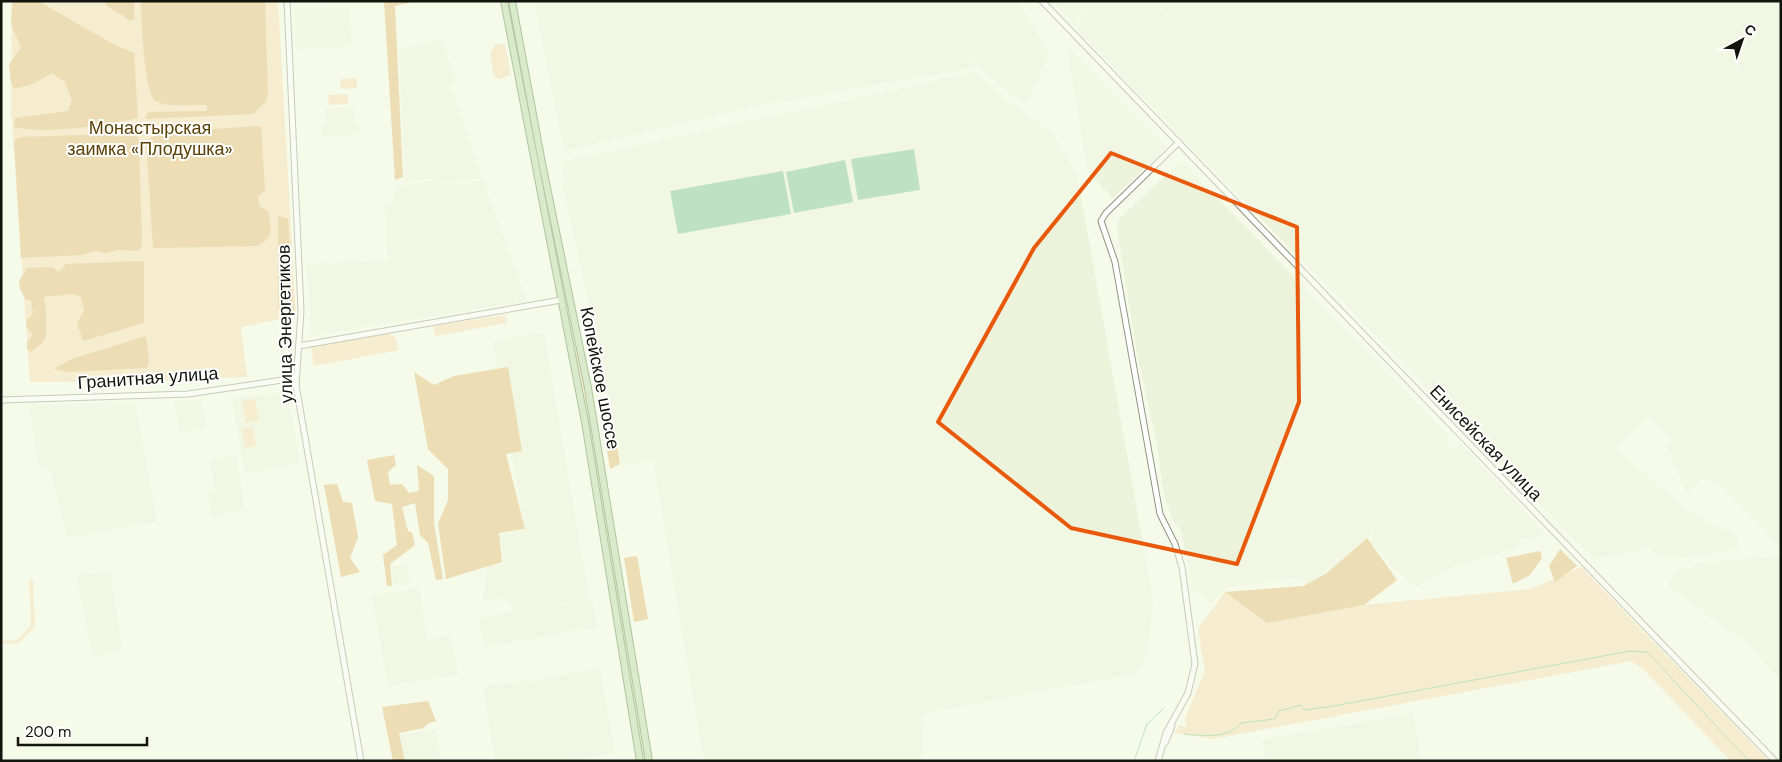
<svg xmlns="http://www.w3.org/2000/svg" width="1782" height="762" font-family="'DM Sans',sans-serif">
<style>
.built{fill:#ecf3da}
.green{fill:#f5ddb1}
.forest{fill:#dfba73}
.water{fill:#7ac496}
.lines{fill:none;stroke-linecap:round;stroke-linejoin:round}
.stream{stroke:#7ac496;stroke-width:1}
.tertiary-casing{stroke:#8f9384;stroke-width:7}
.primary-casing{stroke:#5b844b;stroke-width:8}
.tertiary{stroke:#fff;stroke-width:5}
.primary{stroke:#b5d9a7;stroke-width:6}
.marked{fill:none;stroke:#e8590c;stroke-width:4;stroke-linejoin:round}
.labels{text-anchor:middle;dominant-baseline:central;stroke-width:4;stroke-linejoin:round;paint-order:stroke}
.park-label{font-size:18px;fill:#5a4105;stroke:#fff}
.street-label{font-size:18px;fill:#12140e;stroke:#fff}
</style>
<rect width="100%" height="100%" fill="#f5fae9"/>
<!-- built -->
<g class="built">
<path d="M 534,1 L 937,1 L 940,6 L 938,1 L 954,1 L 942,10 L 955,1 L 1018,1 L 1049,54 L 1026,104 L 1004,89 L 977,64 L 951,25 L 976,67 L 752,107 L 564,151 Z"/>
<path d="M 1054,1 L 1087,1 L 1075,26 Z"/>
<path d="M 1088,1 L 1153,1 L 1178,29 L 1155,1 L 1781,1 L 1781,545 L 1775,546 L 1769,534 L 1717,482 L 1701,480 L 1687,494 L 1667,446 L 1671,438 L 1649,417 L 1616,448 L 1687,511 L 1721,529 L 1737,533 L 1738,549 L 1695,556 L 1669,558 L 1654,552 L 1647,546 L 1644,549 L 1594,559 L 1077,30 Z"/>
<path d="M 349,7 L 352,46 L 296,49 L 295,9 Z"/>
<path d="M 442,40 L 456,82 L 451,85 L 482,178 L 440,184 L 438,178 L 405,182 L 399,49 Z"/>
<path d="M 1071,50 L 1167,147 L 1113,198 L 1088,173 L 1068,55 Z"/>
<path d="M 976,72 L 1009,102 L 1051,132 L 1077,174 L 1153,600 L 1149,644 L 1138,673 L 924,713 L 921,761 L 704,761 L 653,460 L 622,465 L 610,400 L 562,183 L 566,181 L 561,162 Z"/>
<path d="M 354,107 L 355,123 L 360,124 L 361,134 L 322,136 L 321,125 L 326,125 L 325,108 Z"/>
<path d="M 1181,161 L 1450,437 L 1446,441 L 1454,450 L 1461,443 L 1543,532 L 1533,540 L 1520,539 L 1519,547 L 1448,569 L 1419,586 L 1413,586 L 1372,544 L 1374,529 L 1328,573 L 1305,586 L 1304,578 L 1227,587 L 1211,603 L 1193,590 L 1181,530 L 1174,523 L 1164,496 L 1157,445 L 1137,353 L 1117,230 L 1119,219 Z"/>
<path d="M 436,180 L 438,186 L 483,180 L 527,301 L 311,336 L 307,264 L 388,260 L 385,205 L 393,205 L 394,186 Z"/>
<path d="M 544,332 L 589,598 L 521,611 L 592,599 L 597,627 L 484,647 L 479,619 L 513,612 L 509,598 L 483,602 L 487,566 L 504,564 L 500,535 L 525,530 L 493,341 Z"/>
<path d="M 287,391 L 300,463 L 245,474 L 232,399 Z"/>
<path d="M 174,400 L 201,400 L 206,427 L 180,433 Z"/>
<path d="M 135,402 L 157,521 L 67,538 L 51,472 L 39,466 L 29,405 Z"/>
<path d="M 236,455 L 245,509 L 212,516 L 208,492 L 215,490 L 210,461 Z"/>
<path d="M 1780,555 L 1781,555 L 1781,681 L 1748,644 L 1668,586 L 1676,570 L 1694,568 L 1695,564 Z"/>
<path d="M 407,564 L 410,583 L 394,586 L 391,567 Z"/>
<path d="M 110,572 L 122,648 L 93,659 L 76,574 Z"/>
<path d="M 419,588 L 427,640 L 451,636 L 458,674 L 388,686 L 372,596 Z"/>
<path d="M 600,668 L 615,752 L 567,761 L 495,761 L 483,686 L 537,680 Z"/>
<path d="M 1413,713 L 1422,761 L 1266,761 L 1262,740 Z"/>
<path d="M 435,729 L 441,761 L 405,761 L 400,735 Z"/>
</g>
<!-- green -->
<g class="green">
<path d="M 12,1 L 278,1 L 296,316 L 241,327 L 247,377 L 145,381 L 30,382 L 11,109 Z"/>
<path d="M 505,44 L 511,75 L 500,79 L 494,77 L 490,53 L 495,45 Z"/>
<path d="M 357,78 L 357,88 L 341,89 L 340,79 Z"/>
<path d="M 348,94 L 348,104 L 329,105 L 328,95 Z"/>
<path d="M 505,315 L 507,323 L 435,336 L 433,326 Z"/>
<path d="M 570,326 L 581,369 L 646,761 L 644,761 Z"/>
<path d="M 387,333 L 396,338 L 398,350 L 314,366 L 311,347 Z"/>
<path d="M 255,399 L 259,420 L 246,423 L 242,401 Z"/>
<path d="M 253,427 L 256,446 L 245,448 L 242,429 Z"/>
<path d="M 1581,567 L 1769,761 L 1731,761 L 1642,668 L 1631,661 L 1212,739 L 1174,733 L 1180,725 L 1187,727 L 1185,718 L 1205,671 L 1198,629 L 1225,592 L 1267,623 L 1364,605 L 1531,589 Z"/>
<path d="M 29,580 L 33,580 L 35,626 L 19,643 L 1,644 L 1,641 L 17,640 L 31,625 Z"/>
</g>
<!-- forest -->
<g class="forest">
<path d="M 12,1 L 38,1 L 113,44 L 134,53 L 138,118 C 108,125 44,135 14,127 L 15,118 L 68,111 L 72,100 L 65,82 L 52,73 C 39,81 29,87 14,88 L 11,83 L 9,64 L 21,48 L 11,24 Z"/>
<path d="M 106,1 L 134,1 L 134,19 L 129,21 C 122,13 114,12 106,5 Z"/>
<path d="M 141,1 L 265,1 L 268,93 L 266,101 L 253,114 L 145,119 L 148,112 L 207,111 L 207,105 C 192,105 171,107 157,102 C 144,97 141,17 141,1 Z"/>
<path d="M 384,1 L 417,1 L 395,6 L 403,177 L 395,180 Z"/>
<path d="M 261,126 L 265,191 L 258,196 L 259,206 L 268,211 C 271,229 275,237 257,246 L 153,248 L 146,142 C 168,122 183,140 207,135 L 207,130 L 212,129 Z"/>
<path d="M 133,133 L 139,138 L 142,246 L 138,251 L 119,250 L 106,253 L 96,251 L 81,255 L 21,258 L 14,141 L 20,137 Z"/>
<path d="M 281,216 L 283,218 L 288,218 L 294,307 L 293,312 L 287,314 L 279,312 L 278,299 L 278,217 Z"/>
<path d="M 140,261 L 144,262 L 144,323 L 83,341 L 77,323 L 84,311 L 81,297 L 73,294 L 44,297 C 46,306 46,312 46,322 C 46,341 47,340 31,352 L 27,349 L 27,342 L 33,335 L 27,327 L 26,320 L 33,314 L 31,300 L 26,300 L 20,289 L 19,281 L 27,268 L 52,267 L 59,272 L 66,264 Z"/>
<path d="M 146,336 L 149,362 L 147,368 L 69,372 L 54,369 L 72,359 Z"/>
<path d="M 508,367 L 522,451 L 506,454 L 525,529 L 499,533 L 502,562 L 446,579 L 438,524 L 448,500 L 448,469 L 428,449 L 414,372 L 434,385 L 454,376 Z"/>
<path d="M 616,436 L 620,464 L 610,469 L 605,437 Z"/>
<path d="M 394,455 L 396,465 L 388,472 L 390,485 L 402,484 L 409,493 L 419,491 L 417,465 L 434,476 L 434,523 L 443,579 L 436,580 L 428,543 L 420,535 L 415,503 L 402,507 L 408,531 L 412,532 L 415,545 L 390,564 L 392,586 L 387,586 L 383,555 L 397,545 L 392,504 L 375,501 L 367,460 Z"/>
<path d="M 337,484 L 343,502 L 352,503 L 358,537 L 350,558 L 360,572 L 341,577 L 324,485 Z"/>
<path d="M 1367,538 L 1397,580 L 1364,605 L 1267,623 L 1225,592 L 1304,586 L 1327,573 Z"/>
<path d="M 1560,549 L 1577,566 L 1555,582 L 1549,566 Z"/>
<path d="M 1540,551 L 1542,558 L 1530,575 L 1513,584 L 1506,558 Z"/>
<path d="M 637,556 L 648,619 L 634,622 L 624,558 Z"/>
<path d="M 428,701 L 436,721 L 427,724 L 424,728 L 399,733 L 405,761 L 393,761 L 382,707 Z"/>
</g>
<!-- water -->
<g class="water">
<path d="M 914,149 L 920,190 L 858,200 L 851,159 Z"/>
<path d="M 845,160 L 853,202 L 794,213 L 786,172 Z"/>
<path d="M 783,171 L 791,214 L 678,234 L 670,191 Z"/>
</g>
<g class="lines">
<!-- stream -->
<g class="stream">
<path d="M 1184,734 C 1202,736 1229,739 1241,723 L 1275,719 L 1279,711 L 1301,705 L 1304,710 L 1334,706 L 1630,651 L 1647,652 L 1749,761"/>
<path d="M 1134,761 L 1147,724 L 1164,708"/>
</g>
<defs>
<g id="tertiary">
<path d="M 287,1 L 301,311 L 296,385 L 361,761"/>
<path d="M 1042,1 L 1775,761"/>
<path d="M 299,346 L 561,300"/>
<path d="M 1,400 L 188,394 L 296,378"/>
<path d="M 1165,743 L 1172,726"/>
<path d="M 1158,761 L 1166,733 L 1188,693 L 1195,664 L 1182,567 L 1175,544 L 1160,514 L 1115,262 L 1101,221 L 1106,213 L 1179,142"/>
</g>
<g id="primary">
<path d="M 504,1 L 585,422 L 640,761"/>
<path d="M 512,1 L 542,163 L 588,388 L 649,761"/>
</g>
</defs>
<!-- tertiary casing -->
<use href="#tertiary" class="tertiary-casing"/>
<!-- primary casing -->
<use href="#primary" class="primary-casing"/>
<!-- tertiary -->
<use href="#tertiary" class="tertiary"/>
<!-- primary -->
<use href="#primary" class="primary"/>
</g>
<!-- marked area -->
<path d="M0 0H1782V762H0ZM 1111,153 L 1297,227 L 1299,402 L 1237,564 L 1071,528 L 938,422 L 1034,248 Z" fill="#f5fae9" fill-opacity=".55" fill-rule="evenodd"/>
<path class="marked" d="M 1111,153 L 1297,227 L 1299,402 L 1237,564 L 1071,528 L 938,422 L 1034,248 Z"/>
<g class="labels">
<!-- park labels -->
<g class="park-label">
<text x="150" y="128">Монастырская<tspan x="150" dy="21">заимка «Плодушка»</tspan></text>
</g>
<!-- street labels -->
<g class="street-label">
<text transform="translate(285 324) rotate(-91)">улица Энергетиков</text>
<text transform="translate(148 378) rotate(-4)">Гранитная улица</text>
<text transform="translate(600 378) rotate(79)">Копейское шоссе</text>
<text transform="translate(1486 443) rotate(46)">Енисейская улица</text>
</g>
</g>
<!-- border -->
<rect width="1782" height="762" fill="none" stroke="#12140e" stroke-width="5"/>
<!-- north arrow -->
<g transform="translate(1742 40) rotate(40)" stroke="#ffffff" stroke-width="4" paint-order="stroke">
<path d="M0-4L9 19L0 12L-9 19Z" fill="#12140e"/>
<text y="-8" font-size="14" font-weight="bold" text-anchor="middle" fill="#12140e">С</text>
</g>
<!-- scale -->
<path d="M18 737v8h129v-8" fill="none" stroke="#12140e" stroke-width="2.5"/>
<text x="25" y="737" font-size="15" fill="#12140e" stroke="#ffffff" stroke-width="4" paint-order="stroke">200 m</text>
</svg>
